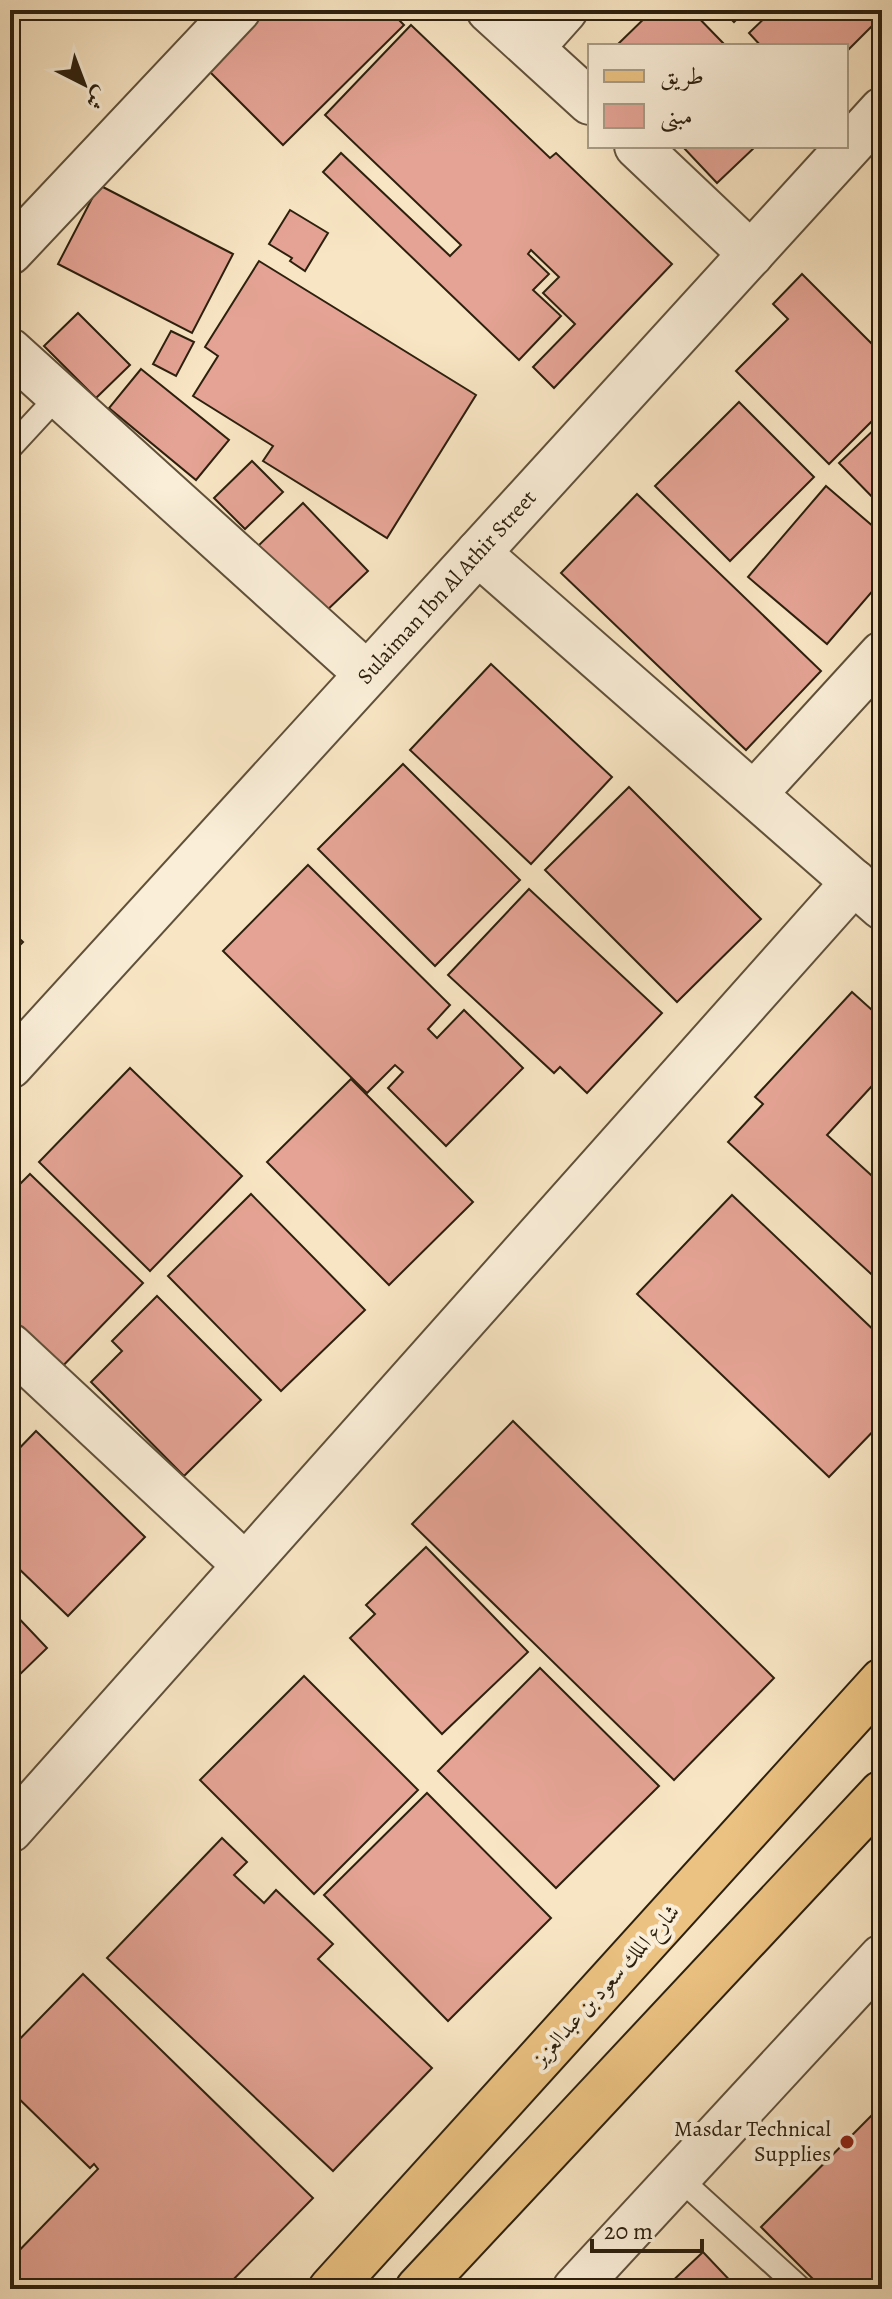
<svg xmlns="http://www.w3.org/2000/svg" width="892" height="2299" font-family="Alegreya,Amiri,serif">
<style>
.building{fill:#e4a394;stroke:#2d200e;stroke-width:2}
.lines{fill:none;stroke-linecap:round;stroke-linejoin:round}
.lane-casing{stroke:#60513b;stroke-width:26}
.street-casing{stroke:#60513b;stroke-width:48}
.primary-casing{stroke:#2d200e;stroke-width:48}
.lane{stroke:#faeed8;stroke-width:22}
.street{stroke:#faeed8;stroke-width:44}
.primary{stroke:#ecc282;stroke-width:44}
.poi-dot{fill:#8f2418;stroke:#faeed8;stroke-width:3}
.labels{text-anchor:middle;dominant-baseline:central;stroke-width:8;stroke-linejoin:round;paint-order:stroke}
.street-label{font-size:22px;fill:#2d200e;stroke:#faeed8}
.poi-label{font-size:22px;fill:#2d200e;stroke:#faeed8;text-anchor:end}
</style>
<rect width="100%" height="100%" fill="#f8e5c3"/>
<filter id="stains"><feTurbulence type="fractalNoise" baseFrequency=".0025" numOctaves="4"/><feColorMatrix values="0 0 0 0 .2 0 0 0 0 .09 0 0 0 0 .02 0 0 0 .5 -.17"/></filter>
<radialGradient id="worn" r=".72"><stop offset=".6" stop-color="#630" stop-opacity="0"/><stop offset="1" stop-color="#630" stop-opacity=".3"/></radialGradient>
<!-- building -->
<g class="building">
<path d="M 252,10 L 389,10 L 404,25 L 283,145 L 200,62 Z"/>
<path d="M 653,10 L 691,10 L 723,43 L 719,46 L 616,46 Z"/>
<path d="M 722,10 L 746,10 L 734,22 Z"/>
<path d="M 773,10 L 882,10 L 882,16 L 846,52 L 846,46 L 761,46 L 749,33 Z"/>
<path d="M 411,25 L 550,158 L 556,153 L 672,264 L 554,388 L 533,367 L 575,324 L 543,293 L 559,277 L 531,250 L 528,254 L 549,274 L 533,290 L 561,316 L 519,360 L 323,172 L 341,153 L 450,256 L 461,245 L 325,115 Z"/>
<path d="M 682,146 L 756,146 L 717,183 Z"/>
<path d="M 99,185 L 233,254 L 192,333 L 58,264 Z"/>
<path d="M 290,210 L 328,233 L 305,271 L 290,261 L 292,258 L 269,244 Z"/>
<path d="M 259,261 L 476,395 L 387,538 L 263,461 L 273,446 L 193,396 L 218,356 L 205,347 Z"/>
<path d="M 802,274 L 882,354 L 882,411 L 829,464 L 736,371 L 788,319 L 773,304 Z"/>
<path d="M 78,313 L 130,365 L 96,398 L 44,346 Z"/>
<path d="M 171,331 L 194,342 L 176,376 L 153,364 Z"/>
<path d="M 141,369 L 229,440 L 196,480 L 109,408 Z"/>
<path d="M 739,402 L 814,477 L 730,561 L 655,486 Z"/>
<path d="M 882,422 L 882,507 L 839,463 Z"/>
<path d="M 252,461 L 283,492 L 245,529 L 214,498 Z"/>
<path d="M 826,486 L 882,534 L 882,580 L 827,644 L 748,577 Z"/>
<path d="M 637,494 L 821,671 L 746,750 L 561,573 Z"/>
<path d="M 303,503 L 368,571 L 323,614 L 258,546 Z"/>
<path d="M 491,664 L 612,777 L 531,864 L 410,750 Z"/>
<path d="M 403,764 L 520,880 L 435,966 L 318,849 Z"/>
<path d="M 629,787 L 761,919 L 677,1002 L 545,870 Z"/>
<path d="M 308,865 L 450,1005 L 428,1029 L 437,1038 L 464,1010 L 523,1068 L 446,1146 L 388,1088 L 403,1072 L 395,1065 L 367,1093 L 223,951 Z"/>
<path d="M 529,889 L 662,1013 L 587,1093 L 560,1067 L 554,1073 L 448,975 Z"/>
<path d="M 10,930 L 23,942 L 10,955 Z"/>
<path d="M 852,992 L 882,1019 L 882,1075 L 827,1135 L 882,1185 L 882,1284 L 728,1142 L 763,1104 L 755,1097 Z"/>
<path d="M 130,1068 L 242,1176 L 150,1271 L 39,1162 Z"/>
<path d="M 351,1079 L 473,1202 L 389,1285 L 267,1162 Z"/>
<path d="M 30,1174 L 143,1283 L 56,1373 L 10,1328 L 10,1194 Z"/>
<path d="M 251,1194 L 365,1310 L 281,1391 L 168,1276 Z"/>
<path d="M 732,1195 L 882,1338 L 882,1422 L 829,1477 L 637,1294 Z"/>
<path d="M 157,1296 L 261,1400 L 184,1476 L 91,1382 L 122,1351 L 112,1341 Z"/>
<path d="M 513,1421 L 774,1678 L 674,1780 L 412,1524 Z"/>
<path d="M 36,1431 L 145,1537 L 68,1616 L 16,1566 L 10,1572 L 10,1458 Z"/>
<path d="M 426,1547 L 528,1652 L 442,1734 L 350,1638 L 375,1614 L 366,1605 Z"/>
<path d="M 10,1609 L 47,1648 L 10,1684 Z"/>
<path d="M 540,1668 L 659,1786 L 556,1888 L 438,1771 Z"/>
<path d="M 304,1676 L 418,1790 L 314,1894 L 200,1780 Z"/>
<path d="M 427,1793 L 551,1918 L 448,2021 L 324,1895 Z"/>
<path d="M 222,1838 L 247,1862 L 234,1875 L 264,1903 L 276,1890 L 333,1944 L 318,1959 L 432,2068 L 333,2171 L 107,1958 Z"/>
<path d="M 83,1974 L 313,2198 L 226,2287 L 219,2281 L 211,2289 L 18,2289 L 10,2281 L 10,2260 L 98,2169 L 94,2164 L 90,2168 L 10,2090 L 10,2049 Z"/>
<path d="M 876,2111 L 882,2117 L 882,2289 L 823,2289 L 761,2227 Z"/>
<path d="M 703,2252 L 738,2289 L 664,2289 Z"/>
</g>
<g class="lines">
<defs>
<g id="lane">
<path d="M 10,448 L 59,395"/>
<path d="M 678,2177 L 801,2289"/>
</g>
<g id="street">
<path d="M 489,10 L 590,102"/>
<path d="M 532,47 L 565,10"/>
<path d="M 637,146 L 751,254"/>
<path d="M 10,252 L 238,10"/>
<path d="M 10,351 L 367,674"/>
<path d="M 478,553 L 882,907"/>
<path d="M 754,794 L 882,654"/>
<path id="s1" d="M 10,1066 L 882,110"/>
<path d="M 10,1346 L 245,1565"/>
<path d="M 10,1830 L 854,882"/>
<path d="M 575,2289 L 882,1957"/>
</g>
<g id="primary">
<path d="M 331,2289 L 882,1681"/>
<path d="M 418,2289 L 882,1793"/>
</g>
</defs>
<!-- lane casing -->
<use href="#lane" class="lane-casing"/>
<!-- street casing -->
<use href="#street" class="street-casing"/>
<!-- primary casing -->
<use href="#primary" class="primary-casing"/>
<!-- lane -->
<use href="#lane" class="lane"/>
<!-- street -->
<use href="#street" class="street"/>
<!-- primary -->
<use href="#primary" class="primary"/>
</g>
<!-- markers -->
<circle class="poi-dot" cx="847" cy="2142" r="8"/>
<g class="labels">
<!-- street labels -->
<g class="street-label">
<text stroke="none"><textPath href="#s1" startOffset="648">Sulaiman Ibn Al Athir Street</textPath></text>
<text transform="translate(606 1985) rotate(-48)">شارع الملك سعود بن عبدالعزيز</text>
</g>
<!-- poi labels -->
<g class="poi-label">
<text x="831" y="2129">Masdar Technical<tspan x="831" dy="25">Supplies</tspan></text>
</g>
</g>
<!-- margin -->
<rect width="892" height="2299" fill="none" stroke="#f8e5c3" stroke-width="40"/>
<rect x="12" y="12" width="868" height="2275" fill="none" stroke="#2d200e" stroke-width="4"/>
<rect x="20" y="20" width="852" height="2259" fill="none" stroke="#2d200e" stroke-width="2"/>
<!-- legend -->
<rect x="588" y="44" width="260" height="104" fill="#faeed8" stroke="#a89c87" stroke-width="2"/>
<rect x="604" y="70" width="40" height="12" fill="#ecc282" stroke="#a89c87" stroke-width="2"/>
<text x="660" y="84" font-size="24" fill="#2d200e">طريق</text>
<rect x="604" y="104" width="40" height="24" fill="#e4a394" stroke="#a89c87" stroke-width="2"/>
<text x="660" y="124" font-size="24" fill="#2d200e">مبنى</text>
<!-- north arrow -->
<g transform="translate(84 84) rotate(138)" stroke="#faeed8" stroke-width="6" paint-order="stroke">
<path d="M0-6L14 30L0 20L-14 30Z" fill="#2d200e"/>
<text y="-12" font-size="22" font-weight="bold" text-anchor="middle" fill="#2d200e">ش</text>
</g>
<!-- scale -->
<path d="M592 2239v12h110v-12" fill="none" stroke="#2d200e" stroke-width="4"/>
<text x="604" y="2239" font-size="24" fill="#2d200e" stroke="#faeed8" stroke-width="6" paint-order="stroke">20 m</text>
<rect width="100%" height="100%" filter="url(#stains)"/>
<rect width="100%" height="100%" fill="url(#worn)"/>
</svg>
